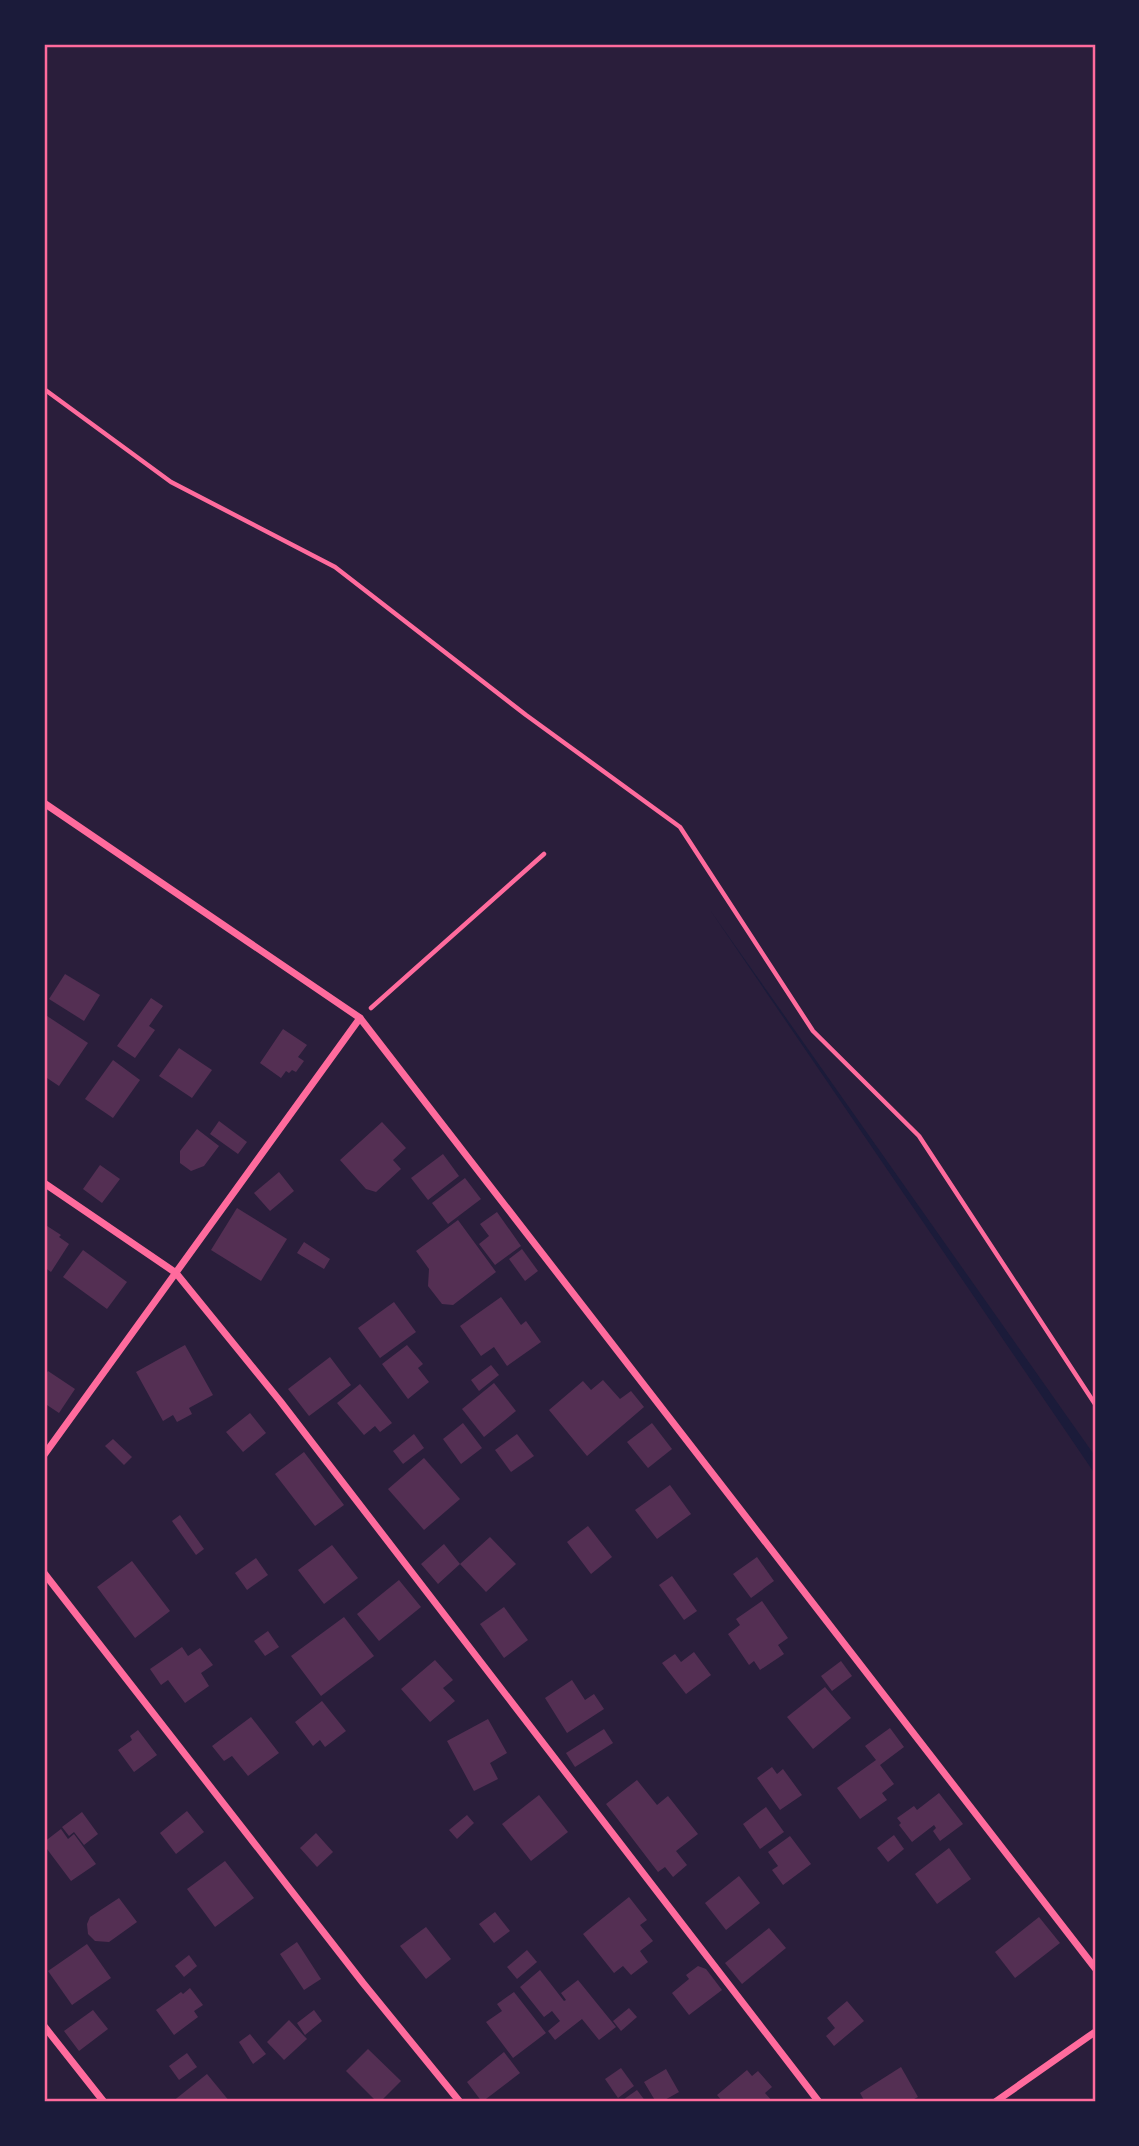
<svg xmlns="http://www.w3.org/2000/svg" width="1139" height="2146" font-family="'PT Sans Narrow',sans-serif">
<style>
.green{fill:#2a1e3b}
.building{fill:#542f53}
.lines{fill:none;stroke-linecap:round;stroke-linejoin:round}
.path{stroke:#ff6b9d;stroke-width:4.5}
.minor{stroke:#ff6b9d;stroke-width:7}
.neatline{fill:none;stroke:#ff6b9d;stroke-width:2.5}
</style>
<rect width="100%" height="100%" fill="#1b1b3a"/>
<!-- green -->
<path class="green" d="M 44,44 L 1095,44 L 1095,1456 L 710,910 L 1095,1474 L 1095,2102 L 44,2102 Z"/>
<!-- building -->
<g class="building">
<path d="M 65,974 L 100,995 L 84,1021 L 49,999 Z"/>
<path d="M 151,998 L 163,1006 L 149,1026 L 155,1030 L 135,1058 L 117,1046 Z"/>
<path d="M 44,1014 L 88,1043 L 59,1086 L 44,1076 Z"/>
<path d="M 283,1029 L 307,1045 L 298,1057 L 304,1061 L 296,1072 L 292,1070 L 289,1073 L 286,1071 L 281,1078 L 260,1063 Z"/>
<path d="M 179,1048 L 212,1070 L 192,1098 L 159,1076 Z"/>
<path d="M 113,1060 L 140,1080 L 113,1118 L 85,1099 Z"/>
<path d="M 219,1121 L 247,1142 L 238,1154 L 210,1134 Z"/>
<path d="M 382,1122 L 406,1148 L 393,1160 L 401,1169 L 376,1192 L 366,1189 L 340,1160 Z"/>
<path d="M 197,1129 L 219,1146 L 204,1166 L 191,1171 L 180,1163 L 180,1151 Z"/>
<path d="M 443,1154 L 459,1176 L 428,1200 L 411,1178 Z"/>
<path d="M 100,1165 L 120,1179 L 102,1203 L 83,1189 Z"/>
<path d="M 279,1172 L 294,1191 L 270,1211 L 254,1193 Z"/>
<path d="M 465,1178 L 481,1199 L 448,1224 L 432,1203 Z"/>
<path d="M 237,1208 L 287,1239 L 261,1281 L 211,1250 Z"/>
<path d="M 497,1212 L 521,1246 L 495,1265 L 479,1244 L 489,1236 L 480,1224 Z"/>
<path d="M 458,1220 L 496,1272 L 453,1305 L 442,1304 L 428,1286 L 429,1269 L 416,1251 Z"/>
<path d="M 44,1224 L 61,1235 L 59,1237 L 69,1244 L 51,1272 L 44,1267 Z"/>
<path d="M 304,1242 L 330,1259 L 324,1269 L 297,1253 Z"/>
<path d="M 522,1249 L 538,1271 L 525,1281 L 509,1259 Z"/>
<path d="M 83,1250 L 127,1282 L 107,1309 L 63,1277 Z"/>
<path d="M 501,1297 L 521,1325 L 526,1321 L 541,1342 L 507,1366 L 494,1347 L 481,1356 L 460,1326 Z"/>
<path d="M 394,1302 L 416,1332 L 380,1358 L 358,1328 Z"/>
<path d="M 185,1345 L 213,1395 L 189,1408 L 192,1414 L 177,1422 L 173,1415 L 163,1421 L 136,1372 Z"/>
<path d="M 407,1345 L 423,1364 L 418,1368 L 429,1382 L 408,1399 L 382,1364 Z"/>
<path d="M 330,1357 L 351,1385 L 309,1416 L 288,1389 Z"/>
<path d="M 491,1365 L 499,1375 L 479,1391 L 471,1380 Z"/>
<path d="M 48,1371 L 75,1389 L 59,1413 L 44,1403 L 44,1377 Z"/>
<path d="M 603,1380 L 620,1399 L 631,1391 L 644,1407 L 587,1456 L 549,1410 L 583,1381 L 591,1390 Z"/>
<path d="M 494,1383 L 516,1411 L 484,1437 L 462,1409 Z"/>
<path d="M 360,1384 L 392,1423 L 380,1432 L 375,1426 L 364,1435 L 337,1403 Z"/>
<path d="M 250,1413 L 266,1433 L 243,1452 L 226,1432 Z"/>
<path d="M 463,1423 L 482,1448 L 461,1464 L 443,1439 Z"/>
<path d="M 652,1423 L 672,1449 L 648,1468 L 627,1442 Z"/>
<path d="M 414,1434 L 424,1448 L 403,1464 L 393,1451 Z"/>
<path d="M 517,1434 L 534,1456 L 511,1472 L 495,1450 Z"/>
<path d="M 113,1439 L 132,1457 L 124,1465 L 105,1446 Z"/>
<path d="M 304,1452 L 344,1505 L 315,1526 L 275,1474 Z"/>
<path d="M 424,1458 L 460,1499 L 424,1530 L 388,1489 Z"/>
<path d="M 670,1485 L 691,1514 L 657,1539 L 635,1510 Z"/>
<path d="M 180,1515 L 204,1549 L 196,1555 L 172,1521 Z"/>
<path d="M 588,1526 L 612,1557 L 591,1574 L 567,1542 Z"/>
<path d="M 490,1537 L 516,1564 L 486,1592 L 460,1564 L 438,1584 L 421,1564 L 444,1544 L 460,1564 Z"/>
<path d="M 332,1545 L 358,1578 L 324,1604 L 298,1570 Z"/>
<path d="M 757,1557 L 774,1581 L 751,1598 L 733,1574 Z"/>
<path d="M 256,1558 L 268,1575 L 247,1590 L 235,1573 Z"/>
<path d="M 132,1561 L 170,1611 L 135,1638 L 97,1587 Z"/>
<path d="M 672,1576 L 697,1611 L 684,1620 L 659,1585 Z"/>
<path d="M 399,1580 L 421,1607 L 379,1641 L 357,1614 Z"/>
<path d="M 762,1601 L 788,1638 L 778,1645 L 784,1654 L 760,1670 L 754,1661 L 749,1665 L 728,1634 L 740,1625 L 736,1619 Z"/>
<path d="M 504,1607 L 528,1640 L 504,1658 L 480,1624 Z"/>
<path d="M 344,1617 L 374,1656 L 321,1696 L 291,1656 Z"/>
<path d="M 268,1631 L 279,1647 L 265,1656 L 254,1641 Z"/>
<path d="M 182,1647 L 188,1656 L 200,1648 L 213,1665 L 201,1673 L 209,1686 L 185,1703 L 168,1680 L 161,1685 L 150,1669 Z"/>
<path d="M 694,1652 L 711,1675 L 686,1694 L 662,1663 L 675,1654 L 681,1662 Z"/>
<path d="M 435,1660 L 453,1680 L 443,1688 L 455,1701 L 430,1722 L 401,1689 Z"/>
<path d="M 841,1661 L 852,1676 L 832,1691 L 821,1676 Z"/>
<path d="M 572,1680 L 585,1700 L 594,1694 L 604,1709 L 567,1733 L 545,1698 Z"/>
<path d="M 825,1687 L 851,1718 L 813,1749 L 787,1717 Z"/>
<path d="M 322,1701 L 346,1731 L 325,1747 L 320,1740 L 313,1746 L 295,1722 Z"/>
<path d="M 251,1717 L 279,1753 L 248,1776 L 232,1756 L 224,1761 L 212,1746 Z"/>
<path d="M 488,1719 L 507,1753 L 490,1763 L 498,1779 L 474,1791 L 447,1741 Z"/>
<path d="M 890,1728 L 904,1747 L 880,1765 L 894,1784 L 882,1793 L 887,1800 L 860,1819 L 837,1788 L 876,1760 L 865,1746 Z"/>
<path d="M 604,1729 L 613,1743 L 575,1767 L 566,1753 Z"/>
<path d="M 138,1730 L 157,1755 L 134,1772 L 118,1750 L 132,1740 L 130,1736 Z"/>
<path d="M 772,1767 L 777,1774 L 783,1769 L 802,1795 L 780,1810 L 757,1778 Z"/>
<path d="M 637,1780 L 657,1805 L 668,1796 L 698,1834 L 676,1851 L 687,1865 L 673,1877 L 665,1867 L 658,1872 L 606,1804 Z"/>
<path d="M 939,1793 L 963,1824 L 940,1841 L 933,1831 L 936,1828 L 934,1825 L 912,1842 L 899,1825 L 901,1823 L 897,1818 L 914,1806 L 917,1810 Z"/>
<path d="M 539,1795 L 568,1832 L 531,1861 L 502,1824 Z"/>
<path d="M 766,1807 L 784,1832 L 760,1849 L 743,1824 Z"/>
<path d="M 187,1811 L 204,1832 L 176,1854 L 160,1833 Z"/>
<path d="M 82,1812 L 98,1834 L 84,1845 L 74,1832 L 69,1836 L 62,1827 Z"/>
<path d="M 467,1815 L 474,1823 L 457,1839 L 449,1830 Z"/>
<path d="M 61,1829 L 68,1839 L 74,1834 L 96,1864 L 71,1881 L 44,1845 L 44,1842 Z"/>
<path d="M 316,1833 L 333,1852 L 317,1867 L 300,1848 Z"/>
<path d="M 894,1835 L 904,1849 L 888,1862 L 877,1848 Z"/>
<path d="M 790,1836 L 811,1864 L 783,1885 L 772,1870 L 778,1866 L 768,1852 Z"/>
<path d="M 949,1848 L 971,1879 L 937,1904 L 915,1874 Z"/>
<path d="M 225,1861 L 254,1898 L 215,1927 L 187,1889 Z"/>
<path d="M 739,1876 L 760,1903 L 726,1930 L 705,1903 Z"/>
<path d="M 629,1897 L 647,1920 L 640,1925 L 653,1941 L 640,1951 L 648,1962 L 631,1975 L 623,1966 L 614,1973 L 583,1934 Z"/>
<path d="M 119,1898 L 137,1922 L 109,1942 L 95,1941 L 88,1934 L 87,1924 L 90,1917 Z"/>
<path d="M 495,1912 L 510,1931 L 494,1943 L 479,1924 Z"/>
<path d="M 1039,1917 L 1060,1943 L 1015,1978 L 995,1952 Z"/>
<path d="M 426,1927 L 451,1959 L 426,1979 L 400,1946 Z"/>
<path d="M 769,1928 L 786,1948 L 742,1984 L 725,1963 Z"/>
<path d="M 297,1942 L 321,1979 L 304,1990 L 280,1954 Z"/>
<path d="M 87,1944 L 111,1978 L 72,2005 L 48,1971 Z"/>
<path d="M 527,1950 L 537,1962 L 517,1979 L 507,1967 Z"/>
<path d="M 189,1955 L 197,1966 L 184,1977 L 175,1966 Z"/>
<path d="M 698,1966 L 706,1969 L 722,1990 L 689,2015 L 672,1993 L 689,1979 L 686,1975 Z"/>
<path d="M 540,1970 L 564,2001 L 566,2000 L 561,1993 L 578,1980 L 616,2027 L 599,2040 L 582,2019 L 555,2040 L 548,2031 L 560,2021 L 552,2011 L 544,2017 L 520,1987 Z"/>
<path d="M 190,1988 L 203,2005 L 194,2011 L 198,2017 L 174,2035 L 156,2010 L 181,1992 L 183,1994 Z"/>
<path d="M 514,1992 L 546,2033 L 513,2058 L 486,2022 L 502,2011 L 497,2004 Z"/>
<path d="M 847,2001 L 864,2021 L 834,2046 L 826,2036 L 835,2028 L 827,2018 Z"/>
<path d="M 629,2008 L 637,2017 L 621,2031 L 613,2021 Z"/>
<path d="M 93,2010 L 108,2029 L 79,2051 L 64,2031 Z"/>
<path d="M 314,2010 L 322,2021 L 305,2035 L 297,2023 Z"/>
<path d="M 289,2020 L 307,2039 L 284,2060 L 267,2042 Z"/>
<path d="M 250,2034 L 266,2054 L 253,2064 L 239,2042 Z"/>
<path d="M 368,2049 L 401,2081 L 380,2102 L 377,2102 L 346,2071 Z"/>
<path d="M 504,2052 L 520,2073 L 482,2102 L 467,2082 Z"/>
<path d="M 187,2053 L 197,2067 L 179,2080 L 169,2066 Z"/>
<path d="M 901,2067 L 918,2097 L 908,2102 L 865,2102 L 860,2093 Z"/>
<path d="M 621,2068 L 634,2086 L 618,2098 L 605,2079 Z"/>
<path d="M 666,2069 L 679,2092 L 661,2102 L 656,2102 L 644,2082 Z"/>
<path d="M 747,2070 L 752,2076 L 758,2071 L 772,2087 L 765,2093 L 773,2102 L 723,2102 L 717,2095 Z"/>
<path d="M 207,2074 L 230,2102 L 172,2102 Z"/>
<path d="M 637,2090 L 646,2102 L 620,2102 Z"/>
</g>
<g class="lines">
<!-- path -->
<g class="path">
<path d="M 44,389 L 171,482 L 335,567 L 526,715 L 680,827 L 813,1031 L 919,1136 L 1095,1404"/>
<path d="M 371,1008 L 544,854"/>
</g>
<!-- minor -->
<g class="minor">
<path d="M 44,803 L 360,1018 L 1095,1968"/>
<path d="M 44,1183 L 176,1273 L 280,1401 L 819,2102"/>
<path d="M 44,1455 L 360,1018"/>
<path d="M 44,1573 L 363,1983 L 460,2102"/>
<path d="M 44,2026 L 104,2102"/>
<path d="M 995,2102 L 1095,2032"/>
</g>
</g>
<!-- border -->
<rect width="1139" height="2146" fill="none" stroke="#1b1b3a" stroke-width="91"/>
<rect x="46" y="46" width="1048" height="2054" class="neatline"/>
</svg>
